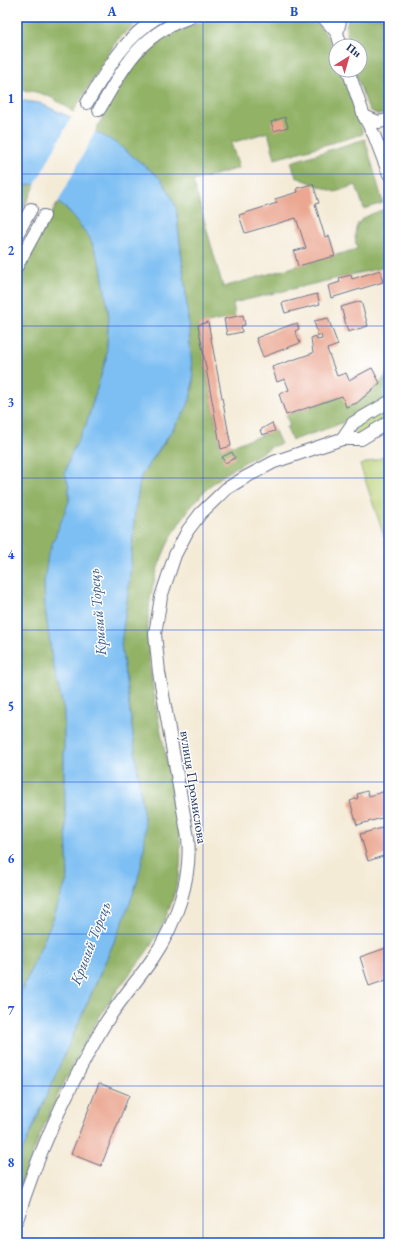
<svg xmlns="http://www.w3.org/2000/svg" width="406" height="1260" font-family="'EB Garamond',serif">
<style>
.green{fill:#b8d075;stroke:#6a806a}
.forest{fill:#92b266;stroke:#567062}
.water{fill:#7ebff3;stroke:#4c77a8}
.pier{fill:#f4ebd7}
.building{fill:#eba792}
.lines{fill:none;stroke-linecap:round;stroke-linejoin:round}
.street-casing{stroke:#677188;stroke-width:14}
.street{stroke:#fff;stroke-width:12}
.grid{fill:none;stroke:#1d4ed8;stroke-width:1;stroke-opacity:0.55}
.labels{text-anchor:middle;dominant-baseline:central;stroke-width:3;stroke-linejoin:round;paint-order:stroke}
.street-label{font-size:14px;fill:#1b2f5e;stroke:#fff}
.water-label{font-size:15px;font-style:italic;fill:#395a8b;stroke:#fff}
.neatline{fill:none;stroke:#1d4ed8;stroke-width:1.5}
.grid-label{font-size:13px;text-anchor:middle;font-weight:bold;fill:#1d4ed8}
</style>
<rect width="100%" height="100%" fill="#fff"/>
<filter id="ink" filterUnits="userSpaceOnUse"><feTurbulence type="fractalNoise" baseFrequency=".025" numOctaves="2"/><feDisplacementMap in="SourceGraphic" scale="8" xChannelSelector="R" yChannelSelector="G"/><feConvolveMatrix kernelMatrix="1 2 1 2 8 2 1 2 1" color-interpolation-filters="sRGB"/></filter>
<filter id="wash" filterUnits="userSpaceOnUse"><feTurbulence type="fractalNoise" baseFrequency=".012" numOctaves="4" result="noise"/><feDisplacementMap in="SourceGraphic" scale="16" xChannelSelector="R" yChannelSelector="G"/><feGaussianBlur stdDeviation="0.9" result="paint"/><feColorMatrix in="noise" values="0 0 0 0 0 0 0 0 0 0 0 0 0 0 0 0 0 1.4 0 .05"/><feComposite in="paint" operator="in"/></filter>
<g filter="url(#wash)">
<rect width="100%" height="100%" fill="#f4ebd7"/>
<!-- green -->
<g class="green">
<path d="M 389,406 L 389,418 L 359,435 L 354,431 L 354,426 Z"/>
<path d="M 389,455 L 389,551 L 360,465 Z"/>
</g>
<!-- forest -->
<g class="forest">
<path d="M 17,17 L 143,17 L 117,40 L 73,112 C 55,98 41,90 17,90 Z"/>
<path d="M 218,17 L 311,17 C 327,32 336,48 336,70 L 343,70 L 363,134 L 275,159 L 268,132 L 231,143 L 239,168 L 193,181 L 223,287 L 357,249 C 351,221 360,218 385,209 L 389,223 L 389,266 L 233,303 L 235,317 L 198,325 L 221,449 L 275,431 L 281,444 L 273,446 C 252,459 227,470 209,487 C 169,525 146,581 148,636 C 149,684 162,732 170,779 C 176,814 186,850 177,884 C 171,908 160,934 145,954 C 132,972 117,989 105,1008 C 70,1066 38,1133 17,1197 L 17,1163 L 123,921 L 137,883 L 145,827 L 121,644 L 129,586 L 135,510 L 141,476 L 176,426 L 193,388 L 193,380 L 185,285 L 176,207 L 160,178 L 116,143 L 95,132 C 129,66 144,38 218,17 Z"/>
<path d="M 349,17 L 389,17 L 389,112 C 381,117 376,114 369,110 L 354,70 L 360,70 L 360,46 L 349,46 L 346,27 Z"/>
<path d="M 365,139 L 383,203 L 364,209 L 356,185 L 335,192 L 296,177 L 291,162 Z"/>
<path d="M 33,184 L 35,186 L 17,221 L 17,187 Z"/>
<path d="M 58,202 L 68,210 L 90,238 L 101,266 L 109,317 L 106,359 L 86,425 L 71,454 L 65,473 L 69,487 L 69,501 L 44,583 L 45,607 L 52,659 L 64,711 L 64,776 L 68,877 L 53,919 L 17,1002 L 17,281 Z"/>
<path d="M 389,371 L 389,398 C 359,419 327,429 292,440 L 286,427 L 290,426 L 286,415 L 342,396 L 357,403 L 380,383 Z"/>
</g>
<!-- water -->
<path class="water" d="M 17,100 L 39,103 L 68,116 L 116,143 L 160,178 L 169,192 L 176,207 L 178,227 L 185,285 L 193,380 L 190,400 L 185,411 L 141,476 L 135,510 L 129,586 L 121,644 L 145,827 C 146,860 135,890 123,921 L 17,1163 L 17,1002 L 53,919 L 68,877 L 64,776 L 64,711 L 52,659 L 45,607 L 44,583 L 48,555 L 69,501 L 69,487 L 65,473 L 71,454 L 86,425 L 106,359 L 109,317 L 101,266 L 90,238 L 68,210 L 33,184 L 17,187 Z"/>
<!-- pier -->
<path class="pier" d="M 72,116 L 96,130 L 57,204 L 34,187 Z"/>
<g id="blocks">
<!-- building -->
<g class="building">
<path d="M 285,117 L 288,127 L 274,131 L 271,122 Z"/>
<path d="M 313,184 L 319,203 L 315,204 L 325,237 L 329,236 L 335,256 L 298,266 L 294,251 L 306,248 L 296,218 L 245,233 L 239,215 L 277,203 L 275,199 L 298,192 L 297,188 Z"/>
<path d="M 380,270 L 383,282 L 331,298 L 328,286 L 340,282 L 339,278 L 351,275 L 352,279 Z"/>
<path d="M 317,294 L 320,304 L 285,313 L 282,303 Z"/>
<path d="M 361,301 L 368,326 L 348,332 L 341,307 Z"/>
<path d="M 243,315 L 245,325 L 241,326 L 242,332 L 227,335 L 224,319 Z"/>
<path d="M 328,318 L 338,345 L 327,349 L 337,376 L 346,373 L 349,380 L 372,368 L 380,383 L 357,403 L 346,407 L 342,396 L 286,415 L 279,394 L 289,390 L 285,379 L 277,382 L 272,367 L 313,353 L 311,338 L 316,336 L 317,340 L 322,339 L 321,334 L 318,336 L 314,321 Z"/>
<path d="M 208,322 L 231,446 L 221,449 L 198,325 Z"/>
<path d="M 293,324 L 297,324 L 299,329 L 295,331 L 300,343 L 263,357 L 256,338 Z"/>
<path d="M 272,423 L 275,431 L 262,435 L 260,430 Z"/>
<path d="M 232,452 L 235,458 L 225,463 L 222,457 Z"/>
<path d="M 389,790 L 389,816 L 357,825 L 350,801 L 358,798 L 357,794 L 367,791 L 369,796 Z"/>
<path d="M 389,826 L 389,854 L 368,861 L 360,834 Z"/>
<path d="M 389,947 L 389,979 L 369,986 L 360,957 Z"/>
<path d="M 99,1083 L 129,1095 L 101,1166 L 71,1154 Z"/>
</g>
</g>
</g>
<g filter="url(#ink)">
<use href="#blocks" fill-opacity="0" stroke="#677188" stroke-width="1"/>
<g class="lines">
<defs>
<g id="street">
<path d="M 323,17 L 337,33 L 341,46"/>
<path d="M 337,33 L 341,17"/>
<path d="M 348,70 L 364,116 L 374,135 L 389,174"/>
<path d="M 87,103 C 107,70 124,38 158,17"/>
<path d="M 99,110 C 125,66 139,34 191,17"/>
<path d="M 364,116 L 378,122 L 389,120"/>
<path d="M 17,235 L 31,209"/>
<path d="M 17,266 L 44,216"/>
<path d="M 342,439 L 353,423 L 389,402"/>
<path d="M 17,1220 C 37,1155 66,1092 100,1032 C 115,1005 136,983 153,958 C 176,924 192,878 188,838 L 159,672 L 155,634 L 161,597 L 175,555 L 188,530 L 201,513 L 226,489 L 244,478 L 274,462 L 342,439 L 361,439 L 389,422"/>
</g>
</defs>
<!-- street casing -->
<use href="#street" class="street-casing"/>
<!-- street -->
<use href="#street" class="street"/>
</g>
</g>
<!-- grid -->
<path class="grid" d="M 203,17 L 203,1243M 17,174 L 389,174M 17,326 L 389,326M 17,478 L 389,478M 17,630 L 389,630M 17,782 L 389,782M 17,934 L 389,934M 17,1086 L 389,1086"/>
<g class="labels">
<!-- street labels -->
<g class="street-label">
<text transform="translate(194 787) rotate(81)">вулиця Промислова</text>
</g>
<!-- water labels -->
<g class="water-label">
<text transform="translate(97 612) rotate(-95)">Кривий Торець</text>
<text transform="translate(90 943) rotate(-69)">Кривий Торець</text>
</g>
</g>
<!-- margin -->
<rect width="406" height="1260" fill="none" stroke="#fff" stroke-width="44"/>
<!-- north arrow -->
<g transform="translate(348 58) rotate(37)"><circle r="19" fill="#ffffff" stroke="#a4acbf"/>
<path d="M0-3L7 15L0 10L-7 15Z" fill="#d1495b"/>
<text y="-6" font-size="11" font-weight="bold" text-anchor="middle" fill="#1b2f5e">Пн</text>
</g>
<rect x="22" y="22" width="362" height="1216" class="neatline"/>
<g class="grid-label">
<text x="112" y="16">A</text>
<text x="294" y="16">B</text>
<text x="11" y="103">1</text>
<text x="11" y="255">2</text>
<text x="11" y="407">3</text>
<text x="11" y="559">4</text>
<text x="11" y="711">5</text>
<text x="11" y="863">6</text>
<text x="11" y="1015">7</text>
<text x="11" y="1167">8</text>
</g>
</svg>
